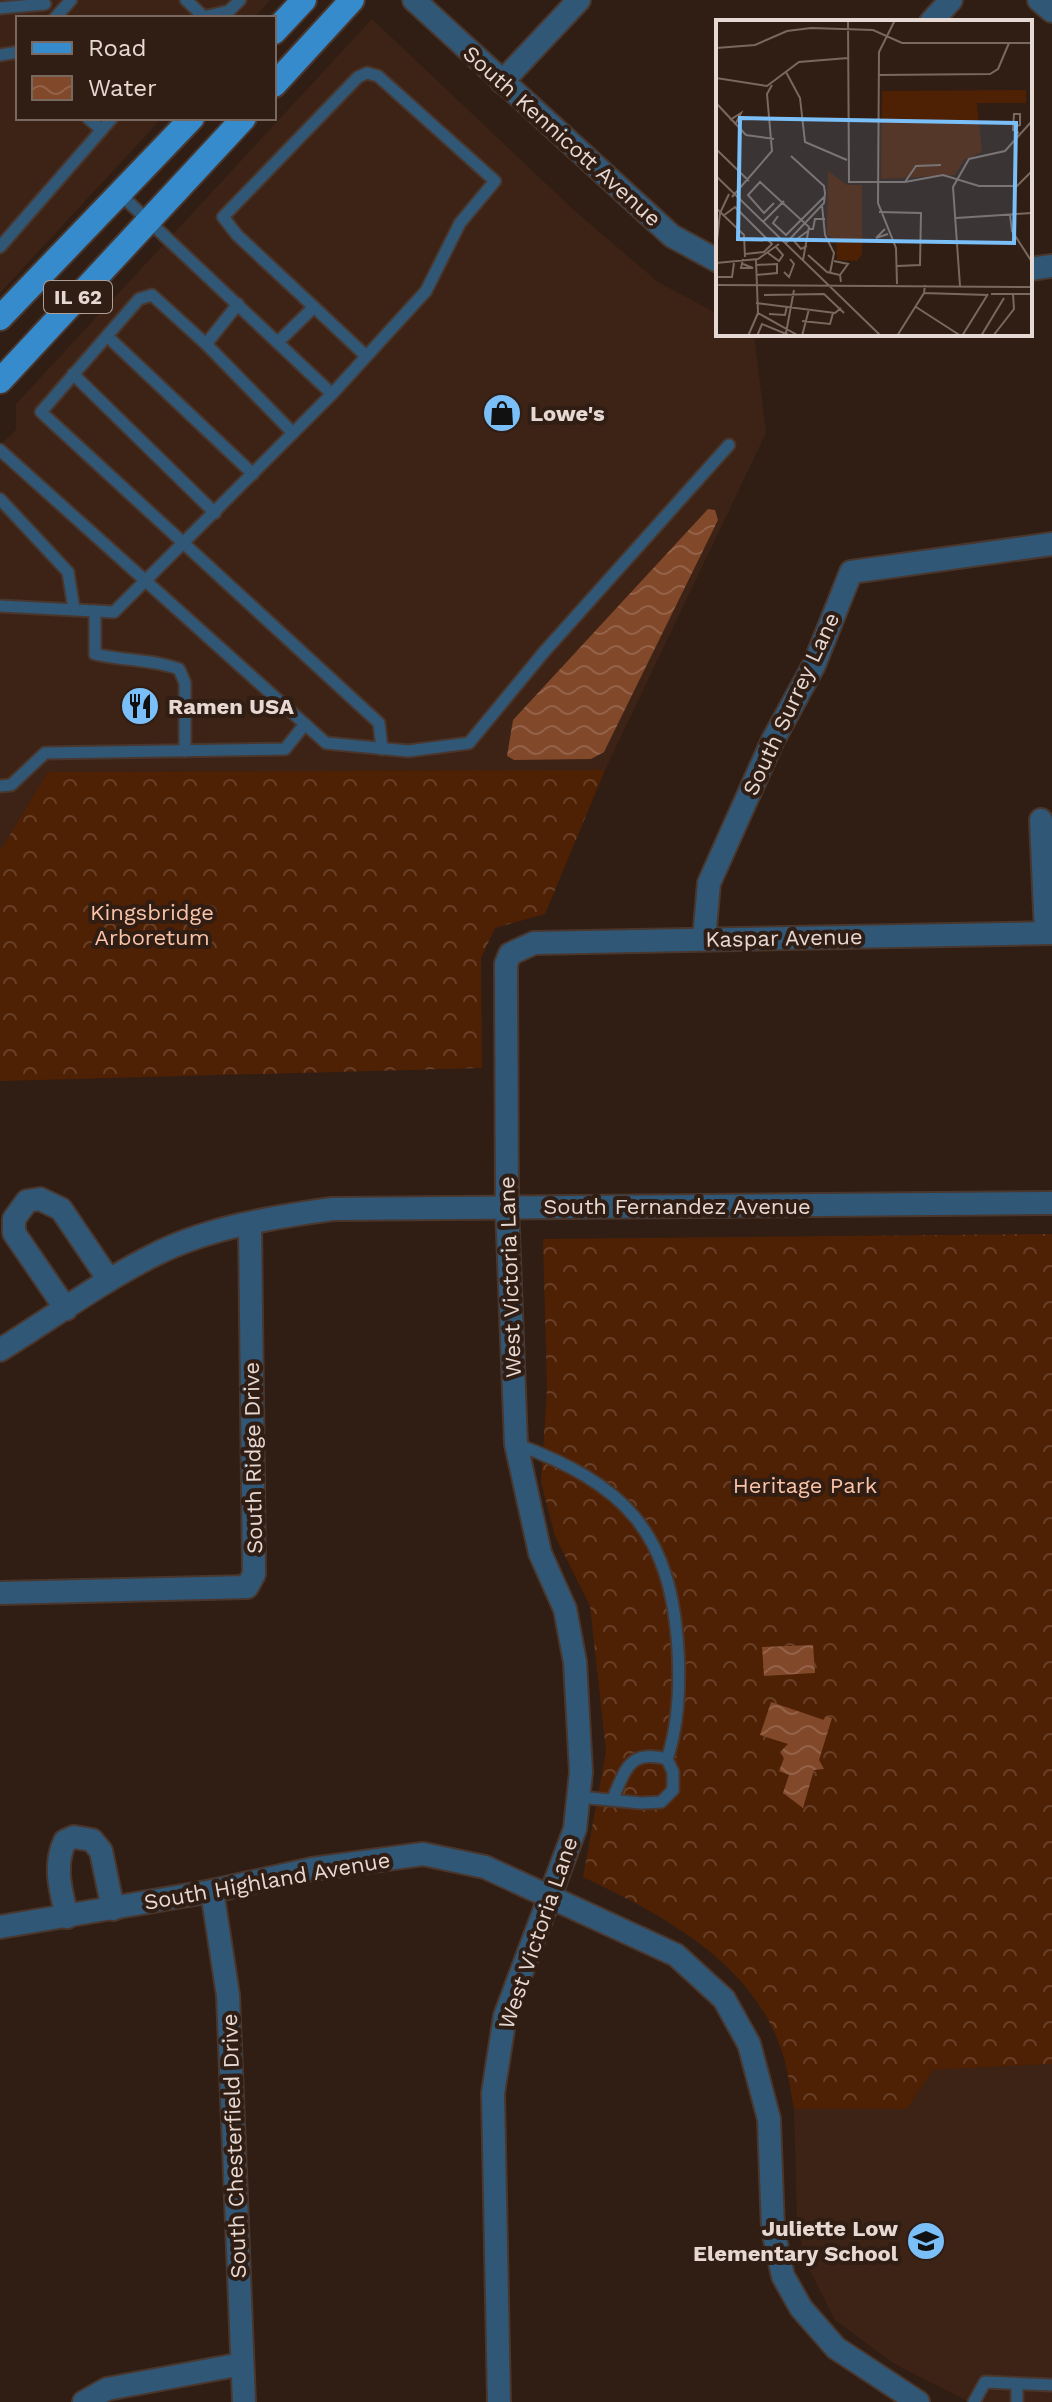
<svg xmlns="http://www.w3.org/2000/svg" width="1052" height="2402" font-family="'Work Sans',sans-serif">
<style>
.built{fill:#3d2316}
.forest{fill:url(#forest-crowns)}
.water{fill:url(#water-waves)}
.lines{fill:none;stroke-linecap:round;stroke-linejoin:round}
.lane-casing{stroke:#49372e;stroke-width:15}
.street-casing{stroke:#49372e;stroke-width:26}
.primary-casing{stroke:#49372e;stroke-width:28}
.lane{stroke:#315777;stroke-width:11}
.street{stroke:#315777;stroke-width:22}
.primary{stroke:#358bcc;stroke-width:24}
.labels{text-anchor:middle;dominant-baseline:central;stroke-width:8;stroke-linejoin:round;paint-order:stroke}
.shield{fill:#301d13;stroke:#afa099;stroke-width:2}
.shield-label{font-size:20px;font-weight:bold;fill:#e6d8d2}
.street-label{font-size:22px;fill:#e6d8d2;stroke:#301d13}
.poi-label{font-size:22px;font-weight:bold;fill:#e6d8d2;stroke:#301d13;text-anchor:start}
.park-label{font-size:22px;fill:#fac4a9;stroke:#301d13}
.inset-road{fill:none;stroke:#79685f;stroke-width:2}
.view{fill:#7abff8;fill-opacity:0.15;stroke:#7abff8;stroke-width:4}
.inset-edge{fill:none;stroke:#e6d8d2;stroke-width:4}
</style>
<defs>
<pattern id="forest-crowns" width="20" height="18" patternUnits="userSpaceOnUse" patternTransform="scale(2)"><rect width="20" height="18" fill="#4e2004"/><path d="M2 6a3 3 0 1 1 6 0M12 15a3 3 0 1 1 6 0" fill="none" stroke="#684028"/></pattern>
<pattern id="water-waves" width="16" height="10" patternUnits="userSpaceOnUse" patternTransform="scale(2)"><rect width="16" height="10" fill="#82482a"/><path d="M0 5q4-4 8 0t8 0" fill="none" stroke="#946248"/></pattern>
</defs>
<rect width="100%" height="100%" fill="#301d13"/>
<!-- built -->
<g class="built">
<path d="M 0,0 L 270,0 L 254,18 L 18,18 L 18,118 L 162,118 L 0,293 Z"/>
<path d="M 372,19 L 576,212 L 658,282 L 718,314 L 718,334 L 754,334 L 766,433 L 605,770 L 48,772 L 0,851 L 0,445 L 16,430 L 16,404 Z"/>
<path d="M 1052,2064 L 1052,2402 L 969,2402 L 893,2363 L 835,2320 L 805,2261 L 797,2221 L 794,2109 L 907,2109 L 933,2070 Z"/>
</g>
<!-- forest -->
<g class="forest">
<path d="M 605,770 L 545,914 L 495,928 L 481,958 L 482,1068 L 0,1081 L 0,851 L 48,772 Z"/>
<path d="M 1052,1234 L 1052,2064 L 933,2070 L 907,2109 L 794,2109 C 790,2089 788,2067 781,2049 C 751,1961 661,1914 583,1877 L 606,1751 L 590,1606 L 555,1536 L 541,1482 L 547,1389 L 543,1239 Z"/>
</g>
<!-- water -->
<g class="water">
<path d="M 708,509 L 715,510 L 718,520 L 604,752 L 591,759 L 514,760 L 507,756 L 513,720 Z"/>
<path d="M 813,1645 L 815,1673 L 764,1676 L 762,1647 Z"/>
<path d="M 771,1702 L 824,1720 L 826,1716 L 832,1718 L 819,1760 L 824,1769 L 814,1770 L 803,1808 L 783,1793 L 789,1775 L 779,1771 L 784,1758 L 780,1752 L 788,1744 L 760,1735 Z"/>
</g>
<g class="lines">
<defs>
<g id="lane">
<path d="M 186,0 L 202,15"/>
<path d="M 0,8 L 45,4"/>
<path d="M 55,18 L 71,0"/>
<path d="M 199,18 L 229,11 L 240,0"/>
<path d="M 0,55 L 18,52"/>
<path d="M 88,118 L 102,130"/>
<path d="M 120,194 L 332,394"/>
<path d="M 0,247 L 112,118"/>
<path d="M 238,304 L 206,344 L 293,433"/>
<path d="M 107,336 L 253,474"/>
<path d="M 278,342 L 314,307 L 366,356"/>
<path d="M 206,344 L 152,295 L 139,299 L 41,412 L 379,723 L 382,749"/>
<path d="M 73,374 L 215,513"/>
<path d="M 0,450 L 326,743 L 408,751 L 469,743 L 544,652 L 729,445"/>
<path d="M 0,499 L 68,572 L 74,609"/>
<path d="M 0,606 L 114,612 L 332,394 L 426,291 L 460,223 L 495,181 L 378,76 L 367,73 L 358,77 L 223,217 L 237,235 L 314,307"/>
<path d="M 95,611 L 95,654 C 124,661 152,659 179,669 L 185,683 L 185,751"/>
<path d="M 0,786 L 11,785 L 45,753 L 285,749 L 305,724"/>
<path d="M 516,1444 C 625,1484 671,1532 678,1650 C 680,1686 679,1724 667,1759"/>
<path d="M 579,1797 L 641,1803 L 661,1802 L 673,1790 L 673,1772 L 667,1759 C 628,1749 626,1770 612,1800"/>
<path d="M 974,2402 L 985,2382 L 1052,2385"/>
<path d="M 1017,2402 L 1017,2386"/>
</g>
<g id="street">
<path d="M 414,0 L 672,236 L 718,261"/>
<path d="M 1039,0 L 1052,11"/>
<path d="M 931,22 L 951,0"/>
<path d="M 502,82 L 579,0"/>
<path d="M 1030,269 L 1052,266"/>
<path d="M 1041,820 L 1046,933"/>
<path d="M 704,939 L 709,883 L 773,740 L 814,665 L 851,572 L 1052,544"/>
<path d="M 66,1309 L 14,1233 L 14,1219 L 27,1201 L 40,1199 L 61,1209 L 109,1280"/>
<path d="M 0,1350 C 52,1318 103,1280 158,1253 C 211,1227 274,1217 332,1209 L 1052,1203"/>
<path d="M 0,1593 L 247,1587 L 254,1574 L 250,1224"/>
<path d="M 212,1891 L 228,1995 L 244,2402"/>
<path d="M 67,1917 C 61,1891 53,1866 65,1841 L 74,1837 L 92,1840 L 101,1851 L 113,1909"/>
<path d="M 0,1927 L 212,1891 L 312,1869 L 423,1854 L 485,1867 L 676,1955 L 724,1999 L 749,2044 L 769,2119 L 773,2230 L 783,2276 L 801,2308 L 836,2348 L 918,2402"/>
<path d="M 84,2402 L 107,2389 L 242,2364"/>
<path d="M 499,2402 L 493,2093 L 505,2016 L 575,1829 L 581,1772 L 575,1662 L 565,1609 L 540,1553 L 516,1444 L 507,1207 L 506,964 L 510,954 L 534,943 L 1052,933"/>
</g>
<g id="primary">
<path d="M 274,32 L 304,0"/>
<path d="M 274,85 L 352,0"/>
<path d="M 0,318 L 192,118"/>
<path d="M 0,381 L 244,118"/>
</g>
</defs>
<!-- lane casing -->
<use href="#lane" class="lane-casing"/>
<!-- street casing -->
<use href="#street" class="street-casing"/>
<!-- primary casing -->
<use href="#primary" class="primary-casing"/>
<!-- lane -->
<use href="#lane" class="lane"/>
<!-- street -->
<use href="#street" class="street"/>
<!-- primary -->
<use href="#primary" class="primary"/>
</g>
<!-- icons -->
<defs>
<symbol id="shop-disc" viewBox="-11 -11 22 22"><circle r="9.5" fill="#7abff8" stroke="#301d13"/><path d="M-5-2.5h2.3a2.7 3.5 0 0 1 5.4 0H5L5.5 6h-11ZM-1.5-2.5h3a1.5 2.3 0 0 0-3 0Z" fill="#111"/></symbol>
<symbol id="restaurant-disc" viewBox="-11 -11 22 22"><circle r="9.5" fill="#7abff8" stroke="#301d13"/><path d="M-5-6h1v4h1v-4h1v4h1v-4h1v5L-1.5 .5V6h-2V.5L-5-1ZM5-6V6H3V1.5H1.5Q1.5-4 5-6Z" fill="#111"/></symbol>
<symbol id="school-disc" viewBox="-11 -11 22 22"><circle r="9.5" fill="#7abff8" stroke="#301d13"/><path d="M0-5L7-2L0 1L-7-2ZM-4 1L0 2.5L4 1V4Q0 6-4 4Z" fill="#111"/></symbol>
</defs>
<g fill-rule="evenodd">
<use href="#shop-disc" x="480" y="391" width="44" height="44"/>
<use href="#restaurant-disc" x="118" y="684" width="44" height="44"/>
<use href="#school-disc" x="904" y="2219" width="44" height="44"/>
</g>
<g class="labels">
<!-- shield labels -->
<rect class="shield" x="44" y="281" width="68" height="32" rx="6"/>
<g class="shield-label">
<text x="78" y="297">IL 62</text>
</g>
<!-- street labels -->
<g class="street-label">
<text transform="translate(562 136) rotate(42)">South Kennicott Avenue</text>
<text transform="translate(791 704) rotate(-65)">South Surrey Lane</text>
<text transform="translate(784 938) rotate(-1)">Kaspar Avenue</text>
<text x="677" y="1206">South Fernandez Avenue</text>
<text transform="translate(510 1277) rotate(-92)">West Victoria Lane</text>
<text transform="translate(253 1458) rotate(-91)">South Ridge Drive</text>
<text transform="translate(267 1881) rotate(-10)">South Highland Avenue</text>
<text transform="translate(538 1933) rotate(-71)">West Victoria Lane</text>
<text transform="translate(234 2146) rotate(-92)">South Chesterfield Drive</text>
</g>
<!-- poi labels -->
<g class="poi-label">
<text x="530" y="413">Lowe's</text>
<text x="168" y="706">Ramen USA</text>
<text x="898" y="2228" text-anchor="end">Juliette Low<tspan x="898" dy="25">Elementary School</tspan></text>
</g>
<!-- park labels -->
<g class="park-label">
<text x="152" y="912">Kingsbridge<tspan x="152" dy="25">Arboretum</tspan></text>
<text x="805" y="1485">Heritage Park</text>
</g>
</g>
<!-- overview -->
<g transform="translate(716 20)">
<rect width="316" height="316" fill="#301d13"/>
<path d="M 310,70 L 310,83 L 261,83 L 266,132 L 248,140 L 239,155 L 165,159 L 166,71 ZM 112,151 L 131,165 L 146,165 L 146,234 L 141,241 L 121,240 L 120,220 L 111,215 Z" fill="#4e2004"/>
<path class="inset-road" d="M 132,0 L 133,162 L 189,162 L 227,155 L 263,166 L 301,166 L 316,151M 179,0 L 163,32 L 162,183 L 180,228 L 181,264M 0,28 L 39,25 L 71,11 L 95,8 L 157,10 L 186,23 L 316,23M 316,50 L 316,93M 70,52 L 84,78 L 89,122 L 131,140M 163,55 L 274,54 L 282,49 L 293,23M 0,58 L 51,66 L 83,42 L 132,38M 0,83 L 30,115 L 58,119M 14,100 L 25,93 L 19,105M 298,107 L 304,105 L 304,94 L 298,94 L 297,110 L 303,113M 0,129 L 33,161M 0,156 L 165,316M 189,162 L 200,146 L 225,145M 16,177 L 56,131 L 51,74 L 56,65M 58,183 L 48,193 L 32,175 L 44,162 L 93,207 L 87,240M 106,185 L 109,215 L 118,233 L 114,253M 0,188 L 28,215 L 29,237M 163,192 L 205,193 L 204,245 L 181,246M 294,195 L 296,211 L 316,242M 7,196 L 19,187 L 56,224 L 48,232 L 29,234M 62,196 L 57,203 L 70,215 L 109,176M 240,198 L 316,193M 47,202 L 68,181M 92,209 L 97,209 L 99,199 L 109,199M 169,209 L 160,218 L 172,214M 70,223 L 108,183 L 109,173 L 108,166 L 75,136M 91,226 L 85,229 L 78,221 L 92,211M 0,230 L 4,193 L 13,174M 52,233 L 63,241 L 67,235 L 60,227M 92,235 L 111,252 L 124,255 L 125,262M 27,239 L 25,248 L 37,248 L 27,244M 40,240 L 42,293 L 83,316M 118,241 L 132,244 L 124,255M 0,243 L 42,239 L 63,224M 68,252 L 73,257 L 78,244 L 74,239M 40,255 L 61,253 L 61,244 L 40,245M 0,257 L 16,257 L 18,243M 0,265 L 316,267M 209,265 L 208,273 L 272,275M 244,266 L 237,167 L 253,139 L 289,131 L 316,101M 275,274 L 316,274M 48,275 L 108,274 L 128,293M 40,283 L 119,293 L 125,288M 200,287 L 245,316M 53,294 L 69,295 L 71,286M 86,301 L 114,304 L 117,293M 70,313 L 78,270M 32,316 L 42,293M 41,316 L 46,304 L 75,316M 86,316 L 93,289M 181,316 L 208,273M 246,316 L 272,274M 265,316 L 288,278M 277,316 L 298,289 L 297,274"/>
<path class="view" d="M 24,98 L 300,103 L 298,223 L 22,219 Z"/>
<rect width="316" height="316" class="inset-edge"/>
</g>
<!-- legend -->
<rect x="16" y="16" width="260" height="104" fill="#301d13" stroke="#79685f" stroke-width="2"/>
<rect x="32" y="42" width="40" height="12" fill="#358bcc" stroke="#79685f" stroke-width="2"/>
<text x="88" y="56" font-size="24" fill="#e6d8d2">Road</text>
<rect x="32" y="76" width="40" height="24" fill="url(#water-waves)" stroke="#79685f" stroke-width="2"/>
<text x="88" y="96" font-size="24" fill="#e6d8d2">Water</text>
</svg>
